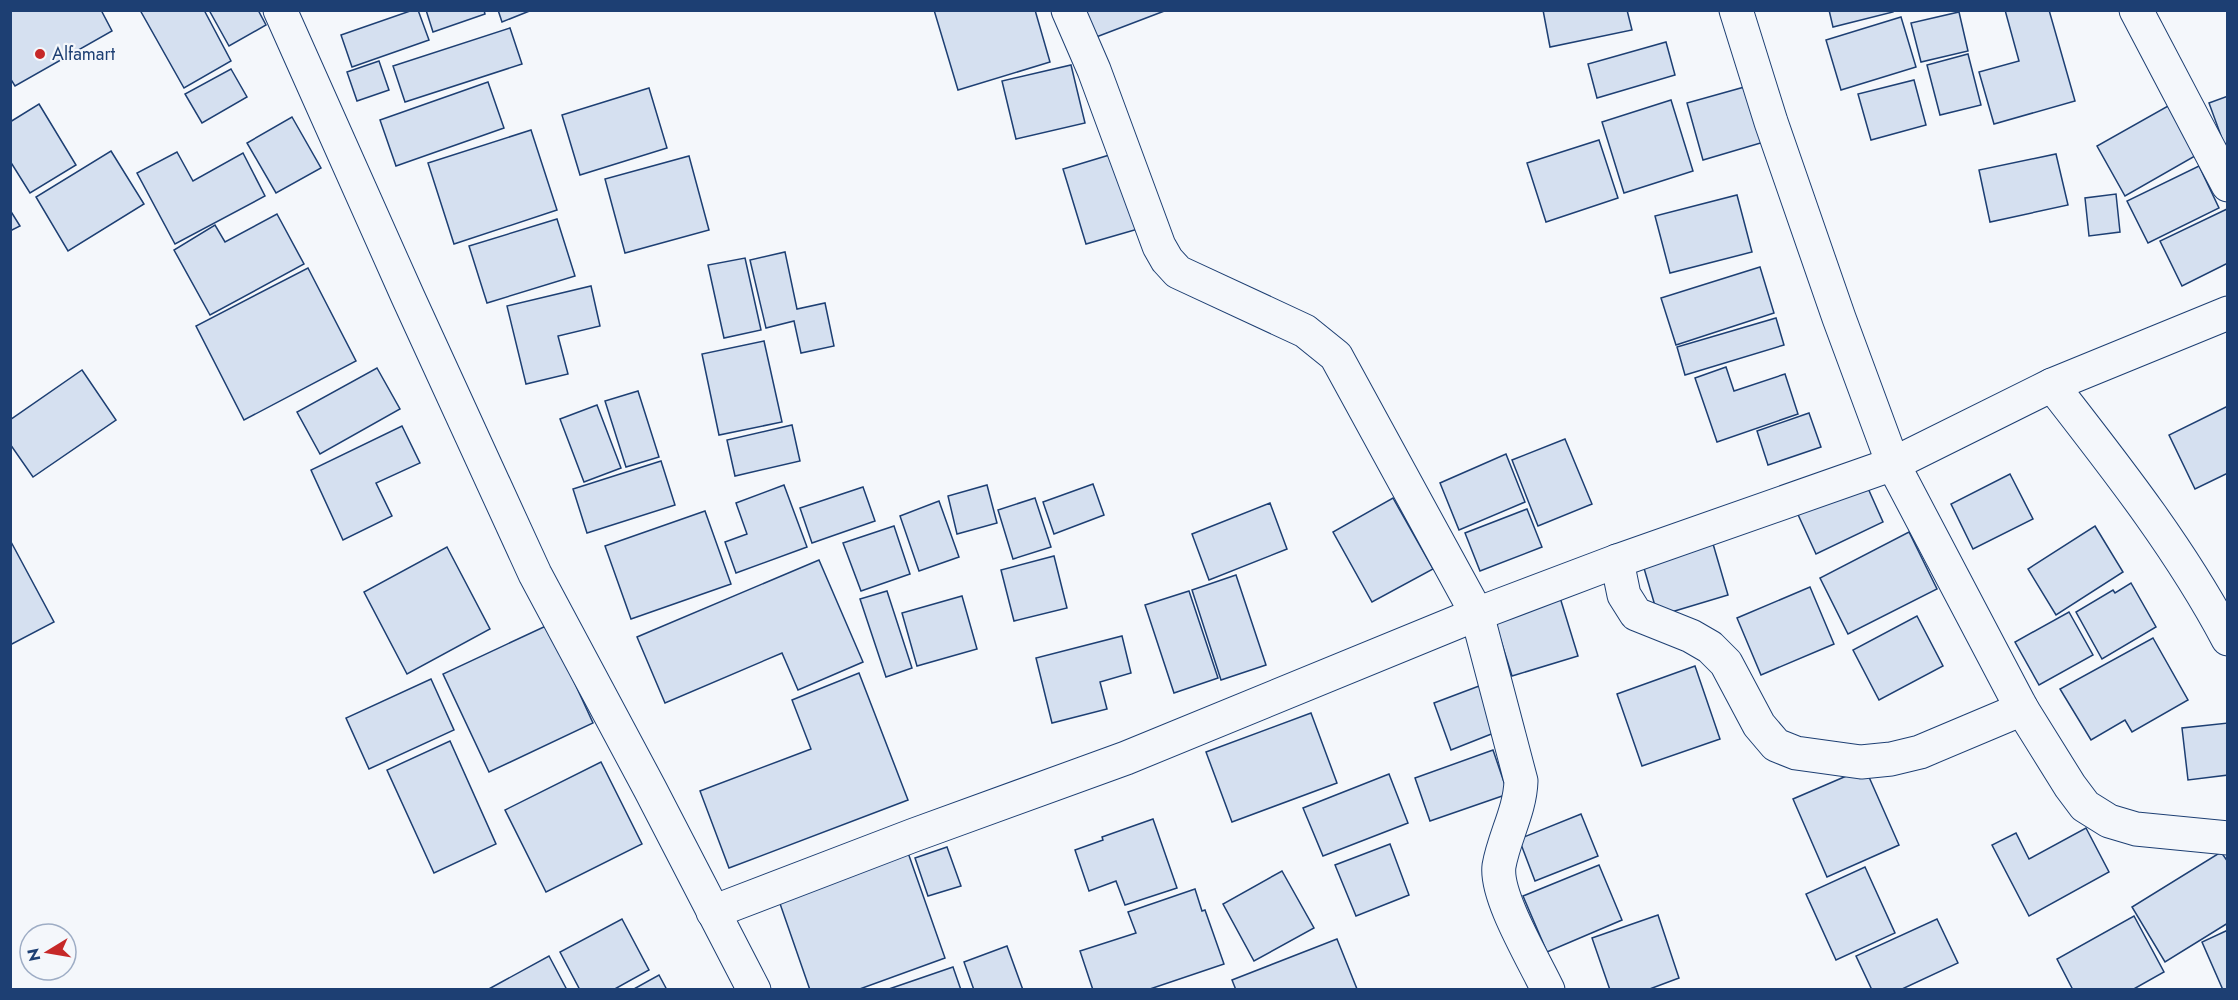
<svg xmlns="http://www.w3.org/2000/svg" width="2238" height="1000" font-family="Jost,sans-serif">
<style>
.building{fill:#d5e0f0;stroke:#1d3f73;stroke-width:1.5}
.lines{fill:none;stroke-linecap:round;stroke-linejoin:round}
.minor-casing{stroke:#1d3f73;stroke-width:35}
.minor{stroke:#f4f7fb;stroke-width:33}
.poi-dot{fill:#c62828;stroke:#f4f7fb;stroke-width:2}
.labels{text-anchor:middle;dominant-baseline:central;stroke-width:4.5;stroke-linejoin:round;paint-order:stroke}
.poi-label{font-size:18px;fill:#1d3f73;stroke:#f4f7fb;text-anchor:start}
</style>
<rect width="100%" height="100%" fill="#f4f7fb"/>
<!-- building -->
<g class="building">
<path d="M 10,10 L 101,10 L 112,31 L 15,86 L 10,78 Z"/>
<path d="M 140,10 L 204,10 L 231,61 L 184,88 Z"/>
<path d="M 209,10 L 258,10 L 266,25 L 229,46 Z"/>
<path d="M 413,10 L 418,10 L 429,40 L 352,67 L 341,35 Z"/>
<path d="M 426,10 L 484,10 L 485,14 L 433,32 Z"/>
<path d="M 498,10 L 532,10 L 502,22 Z"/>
<path d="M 934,10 L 1035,10 L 1050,62 L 958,90 Z"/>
<path d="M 1080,10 L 1167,10 L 1091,39 Z"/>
<path d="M 1543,10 L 1627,10 L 1632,30 L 1550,47 Z"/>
<path d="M 1829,10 L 1893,10 L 1893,12 L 1833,27 Z"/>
<path d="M 2005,10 L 2049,10 L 2075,101 L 1994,124 L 1979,72 L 2019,61 Z"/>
<path d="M 1959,12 L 1968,51 L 1921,62 L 1911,23 Z"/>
<path d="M 1901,17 L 1916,67 L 1841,90 L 1826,40 Z"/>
<path d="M 510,28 L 522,64 L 405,102 L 393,66 Z"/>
<path d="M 1666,42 L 1675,75 L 1597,98 L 1588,64 Z"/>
<path d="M 1968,54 L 1981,105 L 1940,115 L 1927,65 Z"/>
<path d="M 379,61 L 389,90 L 357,101 L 347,72 Z"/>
<path d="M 1071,65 L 1085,123 L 1016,139 L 1002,81 Z"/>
<path d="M 231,69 L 247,97 L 202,123 L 185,94 Z"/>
<path d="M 1914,80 L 1926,125 L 1871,140 L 1858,94 Z"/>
<path d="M 488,82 L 504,128 L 396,166 L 380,120 Z"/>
<path d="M 1748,86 L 1764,142 L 1703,160 L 1687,103 Z"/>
<path d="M 649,88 L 667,148 L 580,175 L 562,115 Z"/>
<path d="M 2228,96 L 2228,143 L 2224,144 L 2209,103 Z"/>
<path d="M 1671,100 L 1693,171 L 1624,193 L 1602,122 Z"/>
<path d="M 39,104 L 76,165 L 30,193 L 10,161 L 10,122 Z"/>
<path d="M 2168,106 L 2195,156 L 2125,196 L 2097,146 Z"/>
<path d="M 292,117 L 321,168 L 276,193 L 247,143 Z"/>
<path d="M 531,130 L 557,210 L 454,244 L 428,163 Z"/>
<path d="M 1599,140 L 1618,198 L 1546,222 L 1527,163 Z"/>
<path d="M 111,151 L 144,204 L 68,251 L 36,197 Z"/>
<path d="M 177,152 L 193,181 L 243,153 L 265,196 L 175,244 L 137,173 Z"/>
<path d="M 1116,153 L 1138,229 L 1086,244 L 1063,169 Z"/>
<path d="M 2056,154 L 2068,205 L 1990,222 L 1979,170 Z"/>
<path d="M 689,156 L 709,230 L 625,253 L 605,179 Z"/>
<path d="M 2199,166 L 2219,208 L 2148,243 L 2127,201 Z"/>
<path d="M 2116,194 L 2120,232 L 2089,236 L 2085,198 Z"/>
<path d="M 1737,195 L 1752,252 L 1670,273 L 1655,216 Z"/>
<path d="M 2227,209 L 2228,263 L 2182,286 L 2160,241 Z"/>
<path d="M 10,210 L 20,226 L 10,231 Z"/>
<path d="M 277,214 L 304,264 L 210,315 L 174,250 L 215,225 L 225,242 Z"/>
<path d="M 557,219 L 575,276 L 487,303 L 469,246 Z"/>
<path d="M 785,252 L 797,309 L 825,303 L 834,346 L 801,353 L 794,321 L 766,328 L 750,260 Z"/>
<path d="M 745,258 L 761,330 L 724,338 L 708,265 Z"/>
<path d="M 1760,267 L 1774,313 L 1676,345 L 1661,298 Z"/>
<path d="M 308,268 L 356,361 L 244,420 L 196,326 Z"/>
<path d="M 591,286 L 600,326 L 558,336 L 568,374 L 526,384 L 507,306 Z"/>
<path d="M 1776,318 L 1784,345 L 1685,375 L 1677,347 Z"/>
<path d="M 764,341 L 782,422 L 719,435 L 702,354 Z"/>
<path d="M 1726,367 L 1734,391 L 1785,374 L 1798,414 L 1717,442 L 1695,378 Z"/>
<path d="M 377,368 L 400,409 L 320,454 L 297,412 Z"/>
<path d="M 82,370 L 116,420 L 33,477 L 10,444 L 10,420 Z"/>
<path d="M 638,391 L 659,457 L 626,467 L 605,401 Z"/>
<path d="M 597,405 L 621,468 L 584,482 L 560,419 Z"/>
<path d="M 2228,406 L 2228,473 L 2195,489 L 2169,435 Z"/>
<path d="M 1809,413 L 1821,447 L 1768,465 L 1757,431 Z"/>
<path d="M 792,425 L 800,461 L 735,476 L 727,440 Z"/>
<path d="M 402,426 L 420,463 L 376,483 L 392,516 L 343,540 L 311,470 Z"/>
<path d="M 1565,439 L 1592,504 L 1538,526 L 1512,460 Z"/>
<path d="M 1506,454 L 1525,502 L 1459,530 L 1440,483 Z"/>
<path d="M 661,461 L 675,505 L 587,533 L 573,489 Z"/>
<path d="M 2010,474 L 2033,519 L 1973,549 L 1951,504 Z"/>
<path d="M 1863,477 L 1883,522 L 1816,554 L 1795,508 Z"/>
<path d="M 1093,484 L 1104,515 L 1054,534 L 1043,502 Z"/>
<path d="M 784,485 L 807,547 L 736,573 L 725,542 L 747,534 L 736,503 Z"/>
<path d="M 987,485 L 997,523 L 957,534 L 948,496 Z"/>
<path d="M 863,487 L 875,521 L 812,543 L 800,508 Z"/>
<path d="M 1035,498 L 1051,547 L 1013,559 L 998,510 Z"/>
<path d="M 1393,498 L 1433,569 L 1372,602 L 1333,532 Z"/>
<path d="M 939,501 L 959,557 L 919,571 L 900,516 Z"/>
<path d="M 1270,503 L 1287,549 L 1209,580 L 1192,534 Z"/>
<path d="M 1527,509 L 1542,547 L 1480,571 L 1465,533 Z"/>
<path d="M 705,511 L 731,584 L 631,619 L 605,546 Z"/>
<path d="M 894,526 L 910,574 L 861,591 L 843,543 Z"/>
<path d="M 2095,526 L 2123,572 L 2056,615 L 2028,569 Z"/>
<path d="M 1909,532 L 1937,589 L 1848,634 L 1820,578 Z"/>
<path d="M 1711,537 L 1728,595 L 1658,616 L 1641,558 Z"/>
<path d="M 10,540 L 54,622 L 10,645 Z"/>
<path d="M 447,547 L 490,629 L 407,674 L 364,592 Z"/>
<path d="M 1054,556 L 1067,608 L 1014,621 L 1001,570 Z"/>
<path d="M 819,560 L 863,662 L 798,690 L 782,653 L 665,703 L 637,637 Z"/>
<path d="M 1236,575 L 1266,665 L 1221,680 L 1192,590 Z"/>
<path d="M 2131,583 L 2156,627 L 2102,659 L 2076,612 L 2113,590 L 2115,593 Z"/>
<path d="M 1810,587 L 1834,644 L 1761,675 L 1737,618 Z"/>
<path d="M 887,591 L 912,668 L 886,677 L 860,599 Z"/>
<path d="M 1189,591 L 1218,678 L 1174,693 L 1145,605 Z"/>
<path d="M 1558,591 L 1578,656 L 1512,676 L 1492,612 Z"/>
<path d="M 962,596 L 977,649 L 917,666 L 902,613 Z"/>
<path d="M 2069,612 L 2093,655 L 2039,685 L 2015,642 Z"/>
<path d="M 1917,616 L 1943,666 L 1879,700 L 1853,650 Z"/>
<path d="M 548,625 L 593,723 L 489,772 L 443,674 Z"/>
<path d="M 1122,636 L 1131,673 L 1100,682 L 1107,709 L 1052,723 L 1036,658 Z"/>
<path d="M 2153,638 L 2188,700 L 2132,732 L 2125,720 L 2091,740 L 2060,689 Z"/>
<path d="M 1695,666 L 1720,739 L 1642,766 L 1617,694 Z"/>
<path d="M 859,673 L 908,800 L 729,868 L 700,791 L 811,749 L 792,700 Z"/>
<path d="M 431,679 L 454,730 L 369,769 L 346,718 Z"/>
<path d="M 1487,683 L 1504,729 L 1451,750 L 1434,703 Z"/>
<path d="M 1311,713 L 1337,783 L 1232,822 L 1206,752 Z"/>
<path d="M 2228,723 L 2228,775 L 2188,780 L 2182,728 Z"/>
<path d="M 450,741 L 496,844 L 434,873 L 387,770 Z"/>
<path d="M 1493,750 L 1508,794 L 1430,821 L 1415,778 Z"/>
<path d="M 601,762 L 642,844 L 546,892 L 505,810 Z"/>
<path d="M 1865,768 L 1899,845 L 1827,877 L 1793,799 Z"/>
<path d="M 1389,774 L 1408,823 L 1323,856 L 1303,808 Z"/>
<path d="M 1581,814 L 1598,856 L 1535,881 L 1519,839 Z"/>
<path d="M 1153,819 L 1177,888 L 1125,905 L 1116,881 L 1089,891 L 1075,850 L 1103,840 L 1102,837 Z"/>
<path d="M 2086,828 L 2109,872 L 2029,916 L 1992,845 L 2016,833 L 2029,859 Z"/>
<path d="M 1390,844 L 1409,895 L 1356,916 L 1335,865 Z"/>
<path d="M 906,847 L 945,958 L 857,990 L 810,990 L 777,895 Z"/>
<path d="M 947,847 L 961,886 L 928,896 L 915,858 Z"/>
<path d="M 2221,852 L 2228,862 L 2228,923 L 2165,962 L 2132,907 Z"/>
<path d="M 1599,865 L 1622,920 L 1547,952 L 1523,896 Z"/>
<path d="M 1865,867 L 1895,933 L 1836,960 L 1806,894 Z"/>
<path d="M 1282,871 L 1314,928 L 1254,961 L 1223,904 Z"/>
<path d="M 1195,889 L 1202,911 L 1205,910 L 1224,964 L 1147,990 L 1093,990 L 1080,951 L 1136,933 L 1128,912 Z"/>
<path d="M 1658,915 L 1679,978 L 1647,990 L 1610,990 L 1592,938 Z"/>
<path d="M 2134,916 L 2164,972 L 2132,990 L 2073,990 L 2057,959 Z"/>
<path d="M 622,919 L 649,970 L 613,990 L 580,990 L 560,952 Z"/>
<path d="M 1937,919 L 1958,963 L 1900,990 L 1872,990 L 1856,956 Z"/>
<path d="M 2228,930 L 2228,990 L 2223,990 L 2202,942 Z"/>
<path d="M 1337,939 L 1357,989 L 1236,990 L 1232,980 Z"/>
<path d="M 1007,946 L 1023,990 L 974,990 L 964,962 Z"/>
<path d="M 549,956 L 567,990 L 487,990 Z"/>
<path d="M 953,967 L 961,990 L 886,990 Z"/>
<path d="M 659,975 L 667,990 L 632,990 Z"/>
</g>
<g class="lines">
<defs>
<g id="minor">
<path d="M 280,10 L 408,297 L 535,574 L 650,789 L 754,990"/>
<path d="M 1068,10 L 1094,70 L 1159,246 L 1167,260 L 1178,272 L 1305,331 L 1336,356 L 1477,614 L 1521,781 C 1520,811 1504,837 1499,866 C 1495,896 1534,960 1548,990"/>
<path d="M 1736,10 L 1771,122 L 1839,318 L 1893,464 L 2022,709 L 2070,786 L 2085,806 L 2109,821 L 2136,829 L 2228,838"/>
<path d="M 2136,10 L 2228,185"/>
<path d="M 2052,385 C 2115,466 2180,548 2228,639"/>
<path d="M 1617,561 L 1624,595 L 1636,614 L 1691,636 L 1710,647 L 1726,663 L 1759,725 L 1776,745 L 1796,753 L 1861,762 L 1891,759 L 1920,752 L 2022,709"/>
<path d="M 713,912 L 914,835 L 1126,758 L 1477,614 L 1617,561 L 1893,464 L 2052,385 L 2228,313"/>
</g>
</defs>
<!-- minor casing -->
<use href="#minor" class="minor-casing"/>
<!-- minor -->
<use href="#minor" class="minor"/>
</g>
<!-- markers -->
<circle class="poi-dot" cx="40" cy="54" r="6"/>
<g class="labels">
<!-- poi labels -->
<g class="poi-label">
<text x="52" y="54">Alfamart</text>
</g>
</g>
<!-- border -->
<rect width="2238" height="1000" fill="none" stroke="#1d3f73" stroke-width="24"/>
<!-- north arrow -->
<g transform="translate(48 952) rotate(259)"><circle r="28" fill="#f4f7fb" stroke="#9eadc5" stroke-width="1.5"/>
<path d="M0-4.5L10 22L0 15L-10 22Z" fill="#c62828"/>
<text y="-9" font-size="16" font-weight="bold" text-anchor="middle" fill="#1d3f73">N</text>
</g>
</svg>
